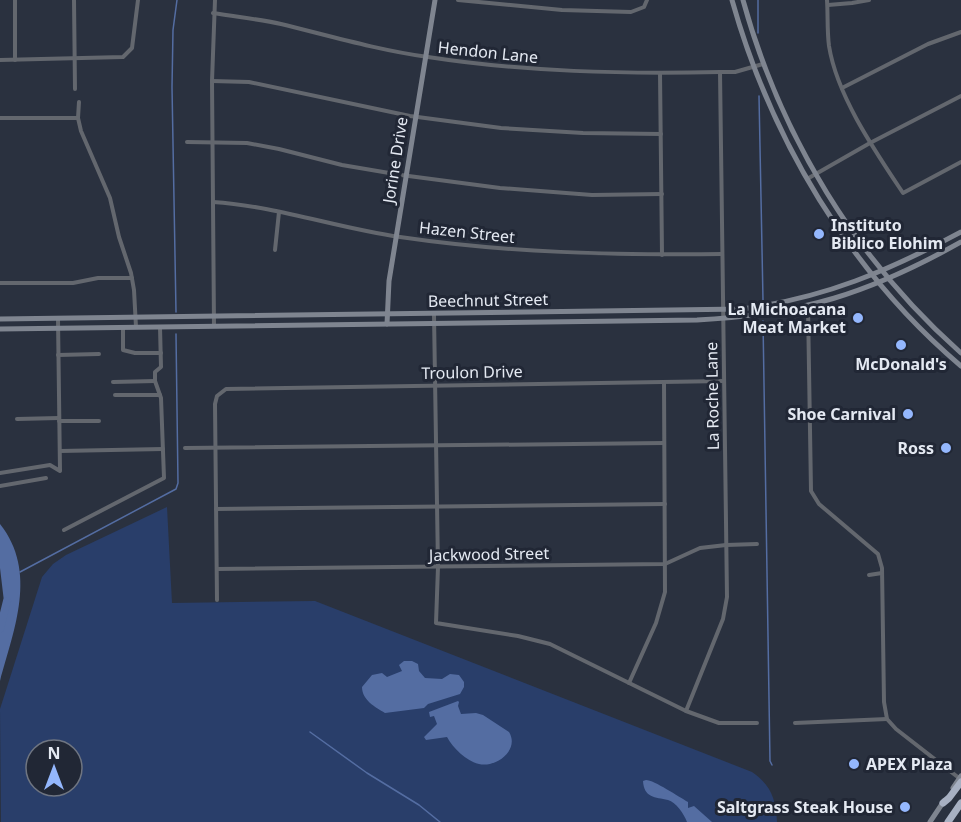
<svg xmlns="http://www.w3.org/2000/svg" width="961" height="822" font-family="'Noto Sans',sans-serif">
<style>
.green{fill:#293e6a;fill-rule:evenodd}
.water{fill:#546da2}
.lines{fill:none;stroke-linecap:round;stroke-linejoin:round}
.stream{stroke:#546da2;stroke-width:1.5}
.river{stroke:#546da2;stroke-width:8}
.street{stroke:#63676e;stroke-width:4}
.secondary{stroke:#7f8590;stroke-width:5}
.highway{stroke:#a7b0c2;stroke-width:7}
.poi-dot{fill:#94b7fd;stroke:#212735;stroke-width:2}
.labels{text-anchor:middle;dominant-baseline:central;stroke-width:6;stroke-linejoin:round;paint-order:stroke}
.street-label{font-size:16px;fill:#e4e9f2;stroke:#212735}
.poi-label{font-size:16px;font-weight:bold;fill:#e4e9f2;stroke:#212735;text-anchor:end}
</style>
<rect width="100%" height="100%" fill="#2a313f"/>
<!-- green -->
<path class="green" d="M 167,507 L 172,603 L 315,601 L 752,772 C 771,785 776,799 777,822 L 1,822 L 0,709 L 42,577 L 53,564 L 66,555 ZM 36,750 L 72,750 L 72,786 L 36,786 Z"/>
<!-- water -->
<g class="water">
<path d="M 0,524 C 38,572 14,629 0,681 L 0,633 L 5,610 L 0,568 Z"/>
<path d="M 404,661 L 412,661 L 418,664 L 419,671 L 425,678 L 442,679 L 450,674 L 459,675 L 464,682 L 464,687 L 460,694 L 428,704 L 424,708 L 385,713 C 375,707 362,700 362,687 L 372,675 L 382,673 L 387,677 L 402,671 L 399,665 Z"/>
<path d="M 458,701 L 459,702 L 458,706 L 461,714 L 476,713 L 483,715 L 509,732 C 520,750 496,768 479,764 C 466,761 453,748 447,737 L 426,740 L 424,737 L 437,724 L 434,716 L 430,717 L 429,712 Z"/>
<path d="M 646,780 C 654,780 679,797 688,802 L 688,808 L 694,806 L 712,822 L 687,822 C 684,814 676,802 668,800 C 655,797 644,798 643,781 Z"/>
</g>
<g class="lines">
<!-- stream -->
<g class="stream">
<path d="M 758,0 L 758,33"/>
<path d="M 759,96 L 763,300"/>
<path d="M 176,312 L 172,87 L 173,30 L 177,0"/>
<path d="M 763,321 L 770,761 L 772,765"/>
<path d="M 20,572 L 176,489 L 178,483 L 176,334"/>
<path d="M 310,732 L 367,773 L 419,805 L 440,822"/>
</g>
<!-- river -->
<path class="river" d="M 0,629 L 7,601"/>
<!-- street -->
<g class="street">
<path d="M 15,0 L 15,60"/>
<path d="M 74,0 L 75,89"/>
<path d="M 458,0 L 562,10 L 631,12 L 644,7 L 647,0"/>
<path d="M 827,0 C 828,15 827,31 829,46 C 837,96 875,151 903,193 L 961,162"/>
<path d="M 828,5 L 852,3 L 869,0"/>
<path d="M 213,13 C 236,17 259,19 281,24 C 330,36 378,50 428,57 C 525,72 622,74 720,72 L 735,72 L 763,64"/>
<path d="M 0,60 L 123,57 L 132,48 L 138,0"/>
<path d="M 660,73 L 662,255"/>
<path d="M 212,81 L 249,82 L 410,116 L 501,128 L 583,133 L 661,134"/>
<path d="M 842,88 L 928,44 L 961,32"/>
<path d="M 79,102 L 78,118 L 81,131 L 110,198 L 119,237 L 131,273 L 134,290 L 136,327"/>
<path d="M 0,118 L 78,118"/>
<path d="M 187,142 L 247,143 L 279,149 L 342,165 L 401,175 L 500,188 L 592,195 L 662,194"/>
<path d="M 807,179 L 870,143 L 961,96"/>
<path d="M 213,202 C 276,206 337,228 400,237 C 509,253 612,255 722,254"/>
<path d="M 275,250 L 279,212"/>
<path d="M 0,283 L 73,283 L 98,278 L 132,278"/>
<path d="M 808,307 L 811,491 L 819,504 L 878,554 L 882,568 L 884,702 L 887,719 L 896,729 L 959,778"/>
<path d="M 434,315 L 438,567 L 436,623 L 518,636 L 550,644 L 686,711 L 719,723 L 757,723"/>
<path d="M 214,326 L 212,81 L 215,0"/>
<path d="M 123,327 L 123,350 L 135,353 L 161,353"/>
<path d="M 58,355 L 99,354"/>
<path d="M 113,382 L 155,381"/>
<path d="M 115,395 L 160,395"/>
<path d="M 17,419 L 59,418"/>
<path d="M 59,421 L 99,421"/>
<path d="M 185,448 L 664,443"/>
<path d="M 60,451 L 163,449"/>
<path d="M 0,473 L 50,465 L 60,471 L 58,319"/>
<path d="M 0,486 L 46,478"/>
<path d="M 216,509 L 665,504"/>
<path d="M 64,530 L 164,478 L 161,398 L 155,381 L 155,372 L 161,367 L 160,327"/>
<path d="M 217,569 L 665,564 L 700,548 L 726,545 L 757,544"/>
<path d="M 869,575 L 882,573"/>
<path d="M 217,600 L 215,404 L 217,396 L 226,389 L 724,381"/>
<path d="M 629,683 L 656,623 L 665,592 L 664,382"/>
<path d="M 686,711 L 723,619 L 727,597 L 720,72"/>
<path d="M 795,723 L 887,719"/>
</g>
<!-- secondary -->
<g class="secondary">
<path d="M 732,0 C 771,139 850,272 961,366"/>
<path d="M 743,0 C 780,135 856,260 961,353"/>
<path d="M 0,319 L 742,309 C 825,298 888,271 961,232"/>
<path d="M 387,324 L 389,281 L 435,0"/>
<path d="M 0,329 L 697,320 C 801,315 870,293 961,242"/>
<path d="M 953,788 L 961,776"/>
<path d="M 930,822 L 944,801"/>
</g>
<!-- highway -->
<g class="highway">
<path d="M 943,803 L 949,798 L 961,782"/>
<path d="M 948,822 L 961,803"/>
</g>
</g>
<!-- markers -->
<g class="poi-dot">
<circle cx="819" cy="234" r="6"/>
<circle cx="858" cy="318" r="6"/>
<circle cx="901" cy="345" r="6"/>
<circle cx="908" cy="414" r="6"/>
<circle cx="946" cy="448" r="6"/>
<circle cx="854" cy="764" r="6"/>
<circle cx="905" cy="807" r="6"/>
</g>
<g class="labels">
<!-- street labels -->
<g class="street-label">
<text transform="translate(488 52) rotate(6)">Hendon Lane</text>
<text transform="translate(395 160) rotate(-81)">Jorine Drive</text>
<text transform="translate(467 232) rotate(6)">Hazen Street</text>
<text transform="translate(488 300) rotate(-1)">Beechnut Street</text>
<text transform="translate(472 372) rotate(-1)">Troulon Drive</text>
<text transform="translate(712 396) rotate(-91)">La Roche Lane</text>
<text transform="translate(489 554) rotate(-1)">Jackwood Street</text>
</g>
<!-- poi labels -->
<g class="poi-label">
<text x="831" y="225" text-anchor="start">Instituto<tspan x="831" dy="18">Biblico Elohim</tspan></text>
<text x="846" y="309">La Michoacana<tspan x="846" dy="18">Meat Market</tspan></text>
<text x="901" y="364" text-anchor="middle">McDonald's</text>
<text x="896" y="414">Shoe Carnival</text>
<text x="934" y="448">Ross</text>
<text x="866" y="764" text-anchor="start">APEX Plaza</text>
<text x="893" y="807">Saltgrass Steak House</text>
</g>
</g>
<!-- north arrow -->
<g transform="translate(54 768)"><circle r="28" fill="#212735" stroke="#6f7581" stroke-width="1.5"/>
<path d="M0-4.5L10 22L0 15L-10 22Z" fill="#94b7fd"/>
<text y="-9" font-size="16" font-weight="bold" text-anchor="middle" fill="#e4e9f2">N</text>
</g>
</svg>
